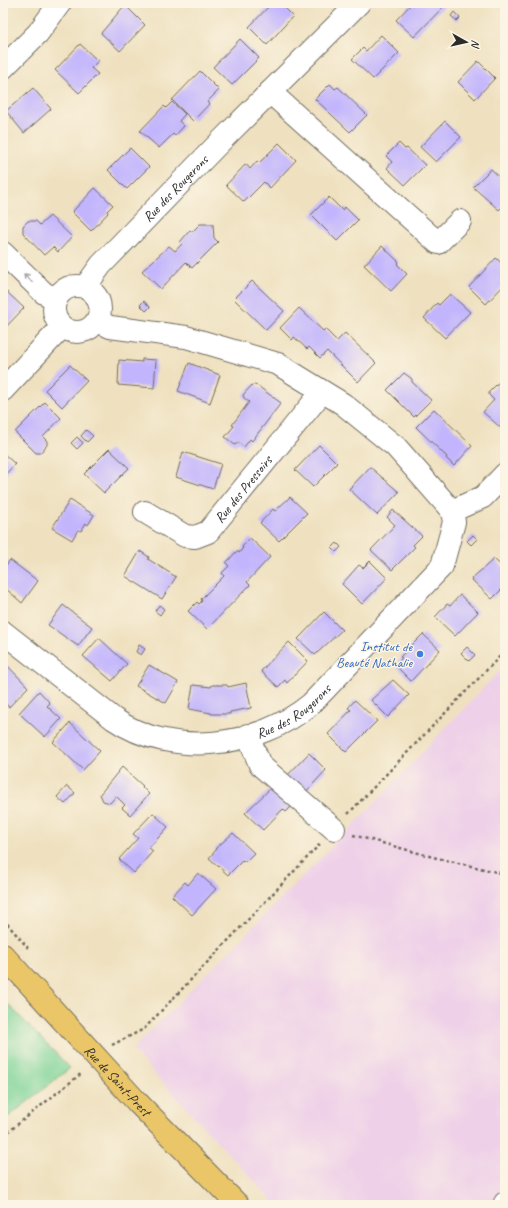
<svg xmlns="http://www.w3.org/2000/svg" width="508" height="1208" font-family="Caveat,sans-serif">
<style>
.built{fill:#eed0e8}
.green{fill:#7cd397;stroke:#547f61}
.building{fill:#c2b5fd}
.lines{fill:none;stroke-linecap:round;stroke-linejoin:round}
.minor-casing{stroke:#706b5f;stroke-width:24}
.major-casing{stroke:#706b5f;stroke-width:24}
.path{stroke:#706b5f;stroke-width:2.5;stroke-dasharray:3 3;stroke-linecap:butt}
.minor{stroke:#fff;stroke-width:22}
.major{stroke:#eac669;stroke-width:22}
.oneway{stroke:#a0a0a0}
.shop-dot{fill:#3f7fe0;stroke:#fcf5e5;stroke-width:1.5}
.labels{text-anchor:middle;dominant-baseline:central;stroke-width:3;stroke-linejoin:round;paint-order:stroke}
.street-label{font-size:14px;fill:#2b2b2b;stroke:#fcf5e5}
.shop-label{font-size:14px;fill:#366cbe;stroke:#fcf5e5;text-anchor:end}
</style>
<rect width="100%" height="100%" fill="#fcf5e5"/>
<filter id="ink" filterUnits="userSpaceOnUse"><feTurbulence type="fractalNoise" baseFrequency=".025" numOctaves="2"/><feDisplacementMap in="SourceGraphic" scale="8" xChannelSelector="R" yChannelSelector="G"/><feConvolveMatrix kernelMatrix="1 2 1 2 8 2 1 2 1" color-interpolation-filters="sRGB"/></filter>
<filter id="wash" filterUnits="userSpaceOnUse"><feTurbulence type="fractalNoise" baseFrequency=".012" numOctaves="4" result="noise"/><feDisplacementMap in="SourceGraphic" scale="16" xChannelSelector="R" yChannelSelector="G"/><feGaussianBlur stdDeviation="0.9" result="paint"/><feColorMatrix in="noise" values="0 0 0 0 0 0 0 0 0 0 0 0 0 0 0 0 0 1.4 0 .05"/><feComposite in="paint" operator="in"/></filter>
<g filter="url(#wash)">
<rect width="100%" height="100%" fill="#efe1c0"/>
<!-- built -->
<path class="built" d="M 505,665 L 505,1205 L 276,1205 L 132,1050 L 356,822 Z"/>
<!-- green -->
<path class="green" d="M 3,999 L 70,1068 L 3,1121 Z"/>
<g id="blocks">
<!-- building -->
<g class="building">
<path d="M 272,3 L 280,3 L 293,16 L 267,45 L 249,27 Z"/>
<path d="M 412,3 L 447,3 L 414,37 L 396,20 Z"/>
<path d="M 125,5 L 145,25 L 120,51 L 101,33 Z"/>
<path d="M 454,12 L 460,18 L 457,21 L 451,16 Z"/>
<path d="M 381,35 L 399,53 L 373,79 L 352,59 L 363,48 L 366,51 Z"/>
<path d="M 240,39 L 259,58 L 232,85 L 213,67 Z"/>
<path d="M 80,44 L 98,61 L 91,68 L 98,74 L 79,93 L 55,70 Z"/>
<path d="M 478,61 L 495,78 L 475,99 L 458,82 Z"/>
<path d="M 200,71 L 219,90 L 207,102 L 209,104 L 193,121 L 172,100 Z"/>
<path d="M 330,84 L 335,89 L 338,87 L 367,115 L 350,132 L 315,99 Z"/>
<path d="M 33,88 L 51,109 L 24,133 L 6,111 Z"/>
<path d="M 172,102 L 185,114 L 179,121 L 184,126 L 175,136 L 173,134 L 159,148 L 140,131 L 164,106 L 166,108 Z"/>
<path d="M 445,121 L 461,137 L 436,162 L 420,147 Z"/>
<path d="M 279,143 L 296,160 L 270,188 L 264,182 L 244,202 L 226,185 L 246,164 L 250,169 L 257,161 L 259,163 Z"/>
<path d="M 399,143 L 405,149 L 407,148 L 425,165 L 405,185 L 387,168 L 392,162 L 386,156 Z"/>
<path d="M 130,148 L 149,167 L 127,189 L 108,170 Z"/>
<path d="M 491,169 L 505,182 L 505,204 L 499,210 L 473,187 Z"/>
<path d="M 95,188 L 113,205 L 107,211 L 108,213 L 91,231 L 72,212 Z"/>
<path d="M 329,197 L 342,210 L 345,207 L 358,220 L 337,241 L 311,215 Z"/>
<path d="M 50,216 L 72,237 L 58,252 L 53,247 L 44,255 L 23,233 L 23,226 L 28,221 L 36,221 L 40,225 Z"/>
<path d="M 200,224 L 213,224 L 214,238 L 218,242 L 192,268 L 186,262 L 161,289 L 142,271 L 169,246 L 175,251 L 182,244 L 180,242 L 186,235 L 190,230 L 192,232 Z"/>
<path d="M 382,246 L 399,262 L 397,264 L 407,274 L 391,291 L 364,265 Z"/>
<path d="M 496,258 L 505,266 L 505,284 L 486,304 L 469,287 Z"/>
<path d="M 252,281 L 284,311 L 266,330 L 234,299 Z"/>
<path d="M 7,292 L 24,308 L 3,330 L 3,295 Z"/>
<path d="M 450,294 L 470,312 L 445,338 L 424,318 L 437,303 L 439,305 Z"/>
<path d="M 144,301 L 150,307 L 146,311 L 140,305 Z"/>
<path d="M 299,308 L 323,331 L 325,329 L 337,341 L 345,333 L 376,363 L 358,382 L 327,351 L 320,358 L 309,347 L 307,349 L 294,337 L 292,340 L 280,328 Z"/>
<path d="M 142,359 L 156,360 L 154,388 L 118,385 L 119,360 L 142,362 Z"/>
<path d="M 189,363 L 220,375 L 210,403 L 178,391 Z"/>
<path d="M 70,365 L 87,381 L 62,407 L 45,390 Z"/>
<path d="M 404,373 L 412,379 L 412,382 L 431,400 L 414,417 L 387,390 Z"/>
<path d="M 499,382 L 502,382 L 505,386 L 505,425 L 502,429 L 483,412 L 494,400 L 489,395 L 489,392 Z"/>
<path d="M 255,384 L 281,403 L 252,441 L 250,439 L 244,447 L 238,442 L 235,445 L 225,437 L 234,426 L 232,425 L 249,402 L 244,398 L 243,395 L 252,385 Z"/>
<path d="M 45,402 L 61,418 L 43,437 L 47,441 L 47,445 L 40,453 L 36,453 L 15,432 Z"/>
<path d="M 434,409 L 472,446 L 454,466 L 446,458 L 447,457 L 416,427 Z"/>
<path d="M 86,430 L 93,436 L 87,442 L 81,436 Z"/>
<path d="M 77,437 L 83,443 L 77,449 L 71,443 Z"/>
<path d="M 319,445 L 337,463 L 313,487 L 295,470 Z"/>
<path d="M 109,449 L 129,468 L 104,493 L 84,474 Z"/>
<path d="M 183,452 L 221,464 L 213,489 L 176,477 Z"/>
<path d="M 3,453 L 15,464 L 3,477 Z"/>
<path d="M 370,467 L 399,492 L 377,515 L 349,489 Z"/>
<path d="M 290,497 L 307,513 L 279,541 L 260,523 L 273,509 L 275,511 Z"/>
<path d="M 70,500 L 94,515 L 88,525 L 86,523 L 81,531 L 78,530 L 72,540 L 52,528 Z"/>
<path d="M 393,510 L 422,536 L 413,545 L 415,547 L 392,570 L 371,550 L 395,525 L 387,517 Z"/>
<path d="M 473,535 L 477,539 L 471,545 L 467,541 Z"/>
<path d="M 250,538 L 270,557 L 247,582 L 250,585 L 207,629 L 188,611 L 197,602 L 199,604 L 202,601 L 201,599 L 224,576 L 222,573 L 229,566 L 226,563 L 237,551 L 239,553 L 243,548 L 242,547 Z"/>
<path d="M 337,543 L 341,547 L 336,552 L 332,548 Z"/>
<path d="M 140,551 L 149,557 L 148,559 L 176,577 L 162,599 L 125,576 Z"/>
<path d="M 494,559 L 505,569 L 505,586 L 492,599 L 471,579 Z"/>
<path d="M 10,560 L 38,581 L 22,603 L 3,586 L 3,569 Z"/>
<path d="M 370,561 L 387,578 L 362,604 L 342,584 L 359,565 L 363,568 Z"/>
<path d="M 460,595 L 478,612 L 455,636 L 435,617 L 447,604 L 450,606 Z"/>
<path d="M 63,605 L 92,627 L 78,646 L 48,625 Z"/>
<path d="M 159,605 L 164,609 L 160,615 L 155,611 Z"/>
<path d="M 324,612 L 342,630 L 315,655 L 298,639 Z"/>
<path d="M 423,634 L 440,650 L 411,681 L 395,665 L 402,658 L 400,657 Z"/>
<path d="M 99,638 L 127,664 L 112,681 L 83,656 Z"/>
<path d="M 289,642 L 308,661 L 287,683 L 285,680 L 278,687 L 261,671 Z"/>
<path d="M 139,645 L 145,649 L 141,655 L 136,652 Z"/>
<path d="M 467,647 L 475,655 L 469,661 L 461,653 Z"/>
<path d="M 3,661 L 28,687 L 9,707 L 3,702 Z"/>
<path d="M 149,665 L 178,682 L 166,703 L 136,686 Z"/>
<path d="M 393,680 L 409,695 L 388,717 L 371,700 Z"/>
<path d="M 246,683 L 251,708 L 230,712 L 230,714 L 211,714 L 211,713 L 189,709 L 193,685 L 211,687 L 212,685 L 227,685 L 228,687 Z"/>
<path d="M 39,691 L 50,703 L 47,706 L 61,719 L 45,737 L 19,713 Z"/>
<path d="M 355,700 L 377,721 L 346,752 L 328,734 L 351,710 L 348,708 Z"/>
<path d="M 70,723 L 100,751 L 83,770 L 53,742 Z"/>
<path d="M 309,753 L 326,770 L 302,796 L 284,779 Z"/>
<path d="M 122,767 L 143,786 L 142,787 L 149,794 L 130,815 L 122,808 L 125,805 L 116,796 L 110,803 L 103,801 L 100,794 Z"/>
<path d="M 274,785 L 294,804 L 286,812 L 283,809 L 263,830 L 245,813 Z"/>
<path d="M 67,786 L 75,793 L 65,804 L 57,797 Z"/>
<path d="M 153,813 L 168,827 L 149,848 L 153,851 L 134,873 L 119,859 L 138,838 L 133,834 Z"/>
<path d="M 233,833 L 254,853 L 245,862 L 243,860 L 228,875 L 209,858 L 216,850 L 215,849 Z"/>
<path d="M 198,873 L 216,889 L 192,915 L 172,896 L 185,882 L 188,885 Z"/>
</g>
</g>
</g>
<g filter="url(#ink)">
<use href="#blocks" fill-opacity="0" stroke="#706b5f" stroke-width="1"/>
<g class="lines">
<defs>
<g id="minor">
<path d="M 3,68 L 38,33 L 60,3"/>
<path d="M 270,92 L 438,243 L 460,221"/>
<path d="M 3,253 L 44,293 L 56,299"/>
<circle cx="77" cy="309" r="23"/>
<path id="s1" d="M 85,287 L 101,265 L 218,144 L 359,3"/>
<path d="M 98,321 L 110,327 L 186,337 L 278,364 L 343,404 L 396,447 L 452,511"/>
<path d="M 3,390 L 62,327"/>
<path id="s2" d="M 145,512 L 185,536 L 195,537 L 208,532 L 322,392"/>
<path id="s3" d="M 3,632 L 114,719 C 172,759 259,747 311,704 L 442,566 L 454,522 L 452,511 L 483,497 L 505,474"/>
<path d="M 248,735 L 260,765 L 334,829"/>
<path d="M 504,1205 L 505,1203"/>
</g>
<g id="major">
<path id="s4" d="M 3,955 L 137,1102 L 238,1205"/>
</g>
</defs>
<!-- minor casing -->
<use href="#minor" class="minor-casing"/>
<!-- major casing -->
<use href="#major" class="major-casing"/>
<!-- path -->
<g class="path">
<path d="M 348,814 L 505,651"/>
<path d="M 353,835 L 433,857 L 505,874"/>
<path d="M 3,919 L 28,948"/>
<path d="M 112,1045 L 144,1029 L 320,844"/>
<path d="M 3,1136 L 82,1073"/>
</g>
<!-- minor -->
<use href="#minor" class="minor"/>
<!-- major -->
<use href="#major" class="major"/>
</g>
<!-- one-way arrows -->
<defs><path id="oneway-shaft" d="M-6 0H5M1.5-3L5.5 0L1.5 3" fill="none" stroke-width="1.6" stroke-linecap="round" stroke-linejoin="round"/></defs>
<use class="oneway" href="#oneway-shaft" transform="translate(28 278) rotate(-135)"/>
</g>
<!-- markers -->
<circle class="shop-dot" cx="420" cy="654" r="4"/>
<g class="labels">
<!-- street labels -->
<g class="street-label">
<text stroke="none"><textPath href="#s1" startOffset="134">Rue des Rougerons</textPath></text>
<text stroke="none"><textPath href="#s2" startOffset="126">Rue des Pressoirs</textPath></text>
<text stroke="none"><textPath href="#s3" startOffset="333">Rue des Rougerons</textPath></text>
<text stroke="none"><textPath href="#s4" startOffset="170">Rue de Saint-Prest</textPath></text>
</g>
<!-- shop labels -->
<g class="shop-label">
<text x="412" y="646">Institut de<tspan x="412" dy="16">Beauté Nathalie</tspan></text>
</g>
</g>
<!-- margin -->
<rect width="508" height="1208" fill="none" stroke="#fcf5e5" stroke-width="16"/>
<!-- north arrow -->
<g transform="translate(466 42) rotate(98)" stroke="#fcf5e5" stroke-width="3" paint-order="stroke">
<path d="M0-3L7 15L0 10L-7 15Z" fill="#2b2b2b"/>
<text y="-6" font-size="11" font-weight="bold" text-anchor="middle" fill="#2b2b2b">N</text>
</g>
</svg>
